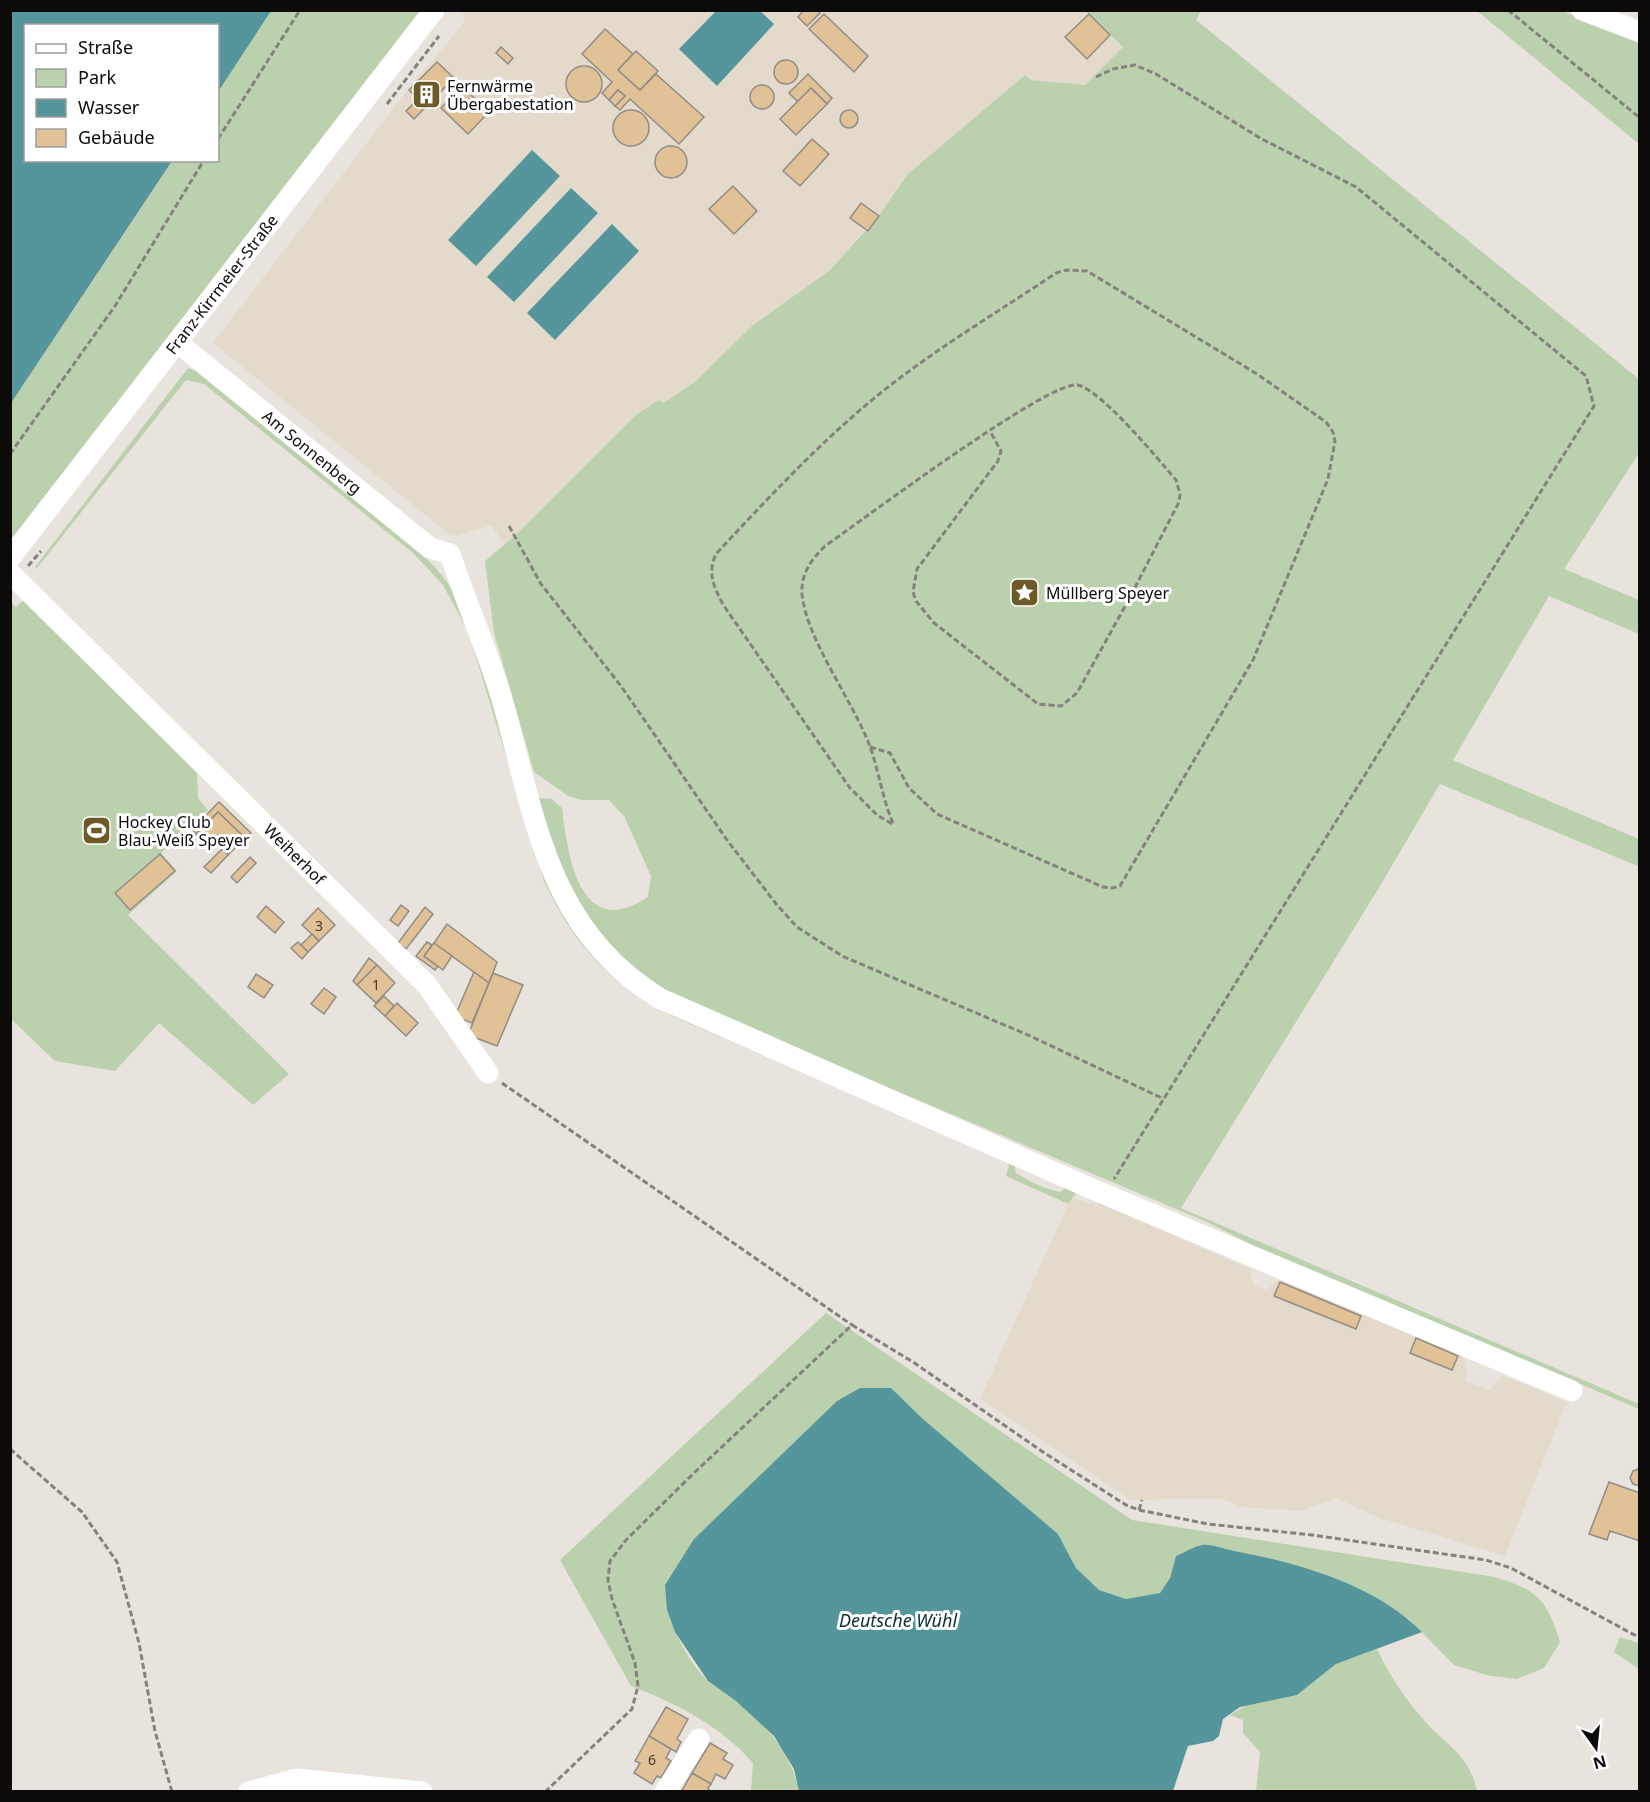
<svg xmlns="http://www.w3.org/2000/svg" width="1650" height="1802" font-family="'Noto Sans',sans-serif">
<style>
.built{fill:#e4dacc}
.green{fill:#bbd1ad}
.water{fill:#55969c}
.building{fill:#e1c196;stroke:#918c86;stroke-width:1.5}
.lines{fill:none;stroke-linecap:round;stroke-linejoin:round}
.path{stroke:#85817c;stroke-width:3;stroke-dasharray:6 3;stroke-linecap:butt}
.minor{stroke:#fff;stroke-width:21}
.labels{text-anchor:middle;dominant-baseline:central;stroke-width:6;stroke-linejoin:round;paint-order:stroke}
.number-label{font-size:14px;fill:#42382c}
.poi-label{font-size:16px;fill:#0d0b09;stroke:#fff;text-anchor:start}
.street-label{font-size:16px;fill:#0d0b09;stroke:#fff}
.water-label{font-size:18px;font-style:italic;fill:#0d2f32;stroke:#fff}
</style>
<rect width="100%" height="100%" fill="#e8e3dc"/>
<!-- built -->
<g class="built">
<path d="M 462,11 L 1085,11 L 1123,48 L 1085,85 L 1031,80 L 1025,75 L 879,216 L 868,231 L 865,229 L 829,271 L 752,326 L 695,382 L 662,403 L 505,545 L 491,525 L 457,536 L 449,534 L 213,343 L 408,89 L 450,40 L 465,20 Z"/>
<path d="M 1073,1198 L 1097,1206 L 1099,1203 L 1250,1269 L 1253,1285 L 1267,1290 L 1277,1280 L 1463,1355 L 1467,1375 L 1466,1381 L 1490,1390 L 1502,1375 L 1567,1402 L 1505,1556 L 1379,1518 L 1336,1498 L 1301,1511 L 1242,1507 L 1221,1498 L 1130,1500 L 980,1399 L 1070,1200 Z"/>
</g>
<!-- green -->
<g class="green">
<path d="M 271,11 L 424,11 L 11,547 L 10,403 L 172,161 L 218,160 L 218,92 Z"/>
<path d="M 1085,11 L 1201,11 L 1196,20 L 1639,379 L 1639,453 L 1564,569 L 1639,600 L 1639,634 L 1549,596 L 1453,760 L 1639,839 L 1640,867 L 1440,784 L 1377,891 L 1181,1208 L 1639,1404 L 1639,1409 L 1254,1246 L 1207,1222 L 676,998 L 608,948 L 566,887 L 538,798 L 552,799 L 562,808 C 568,858 580,942 648,897 L 651,876 L 624,816 L 609,800 L 582,800 L 568,796 L 534,772 L 494,633 L 485,561 L 516,535 L 637,414 L 659,400 L 663,403 L 695,382 L 752,326 L 829,271 L 866,230 L 868,231 L 908,174 L 1025,75 L 1031,80 L 1085,85 L 1123,47 Z"/>
<path d="M 1477,11 L 1562,11 L 1639,39 L 1639,144 Z"/>
<path d="M 188,368 L 197,371 C 256,419 316,466 374,515 C 405,541 438,562 457,598 L 585,945 L 614,975 L 1014,1162 L 1016,1173 C 1029,1181 1045,1190 1061,1192 L 1067,1186 L 1076,1193 L 1068,1204 L 1006,1176 L 1010,1161 L 676,1018 C 609,982 577,950 544,881 L 468,631 L 443,585 L 413,553 L 204,384 L 186,380 L 37,568 L 35,567 Z"/>
<path d="M 24,600 L 197,773 L 198,798 L 208,810 L 161,853 L 177,871 L 128,915 L 289,1074 L 253,1105 L 159,1023 L 115,1071 L 55,1061 L 11,1019 L 10,601 L 16,607 Z"/>
<path d="M 826,1313 L 1132,1520 L 1495,1577 C 1537,1590 1547,1599 1560,1642 L 1544,1668 L 1517,1679 L 1490,1676 L 1454,1665 L 1410,1620 L 1338,1579 L 1247,1553 L 1176,1556 L 1170,1578 L 1160,1593 L 1126,1599 L 1099,1590 L 1076,1568 L 1058,1534 L 923,1419 L 891,1388 L 667,1610 C 675,1634 689,1663 708,1681 C 716,1688 726,1693 735,1700 C 766,1724 791,1752 799,1791 L 751,1791 L 753,1763 C 722,1727 676,1703 631,1686 L 560,1560 Z"/>
<path d="M 1620,1637 L 1639,1643 L 1639,1669 L 1614,1652 Z"/>
<path d="M 1377,1649 C 1388,1673 1405,1699 1423,1719 C 1446,1746 1469,1754 1477,1791 L 1256,1791 L 1260,1752 L 1243,1733 L 1243,1720 L 1230,1715 L 1250,1703 L 1297,1695 L 1336,1664 Z"/>
</g>
<!-- water -->
<g class="water">
<path d="M 11,10 L 271,11 L 218,92 L 218,26 L 26,26 L 26,160 L 172,161 L 11,403 Z"/>
<path d="M 716,11 L 760,11 L 774,24 L 717,86 L 679,49 Z"/>
<path d="M 532,150 L 560,176 L 476,266 L 448,240 Z"/>
<path d="M 571,188 L 598,213 L 514,302 L 487,277 Z"/>
<path d="M 612,224 L 639,251 L 555,340 L 527,313 Z"/>
<path d="M 860,1388 L 891,1388 L 923,1419 L 1058,1534 L 1076,1568 L 1099,1590 L 1126,1599 L 1160,1593 L 1170,1578 L 1176,1556 C 1184,1553 1194,1546 1202,1545 C 1211,1544 1224,1549 1234,1551 C 1298,1563 1374,1584 1422,1632 L 1336,1664 L 1297,1695 L 1240,1707 L 1223,1719 L 1219,1736 L 1213,1741 L 1188,1746 L 1173,1791 L 799,1791 L 794,1769 L 774,1736 L 736,1701 L 708,1681 L 675,1632 L 667,1610 L 665,1585 L 694,1539 L 837,1401 Z"/>
</g>
<!-- building -->
<g class="building">
<path d="M 804,10 L 817,10 L 820,13 L 807,26 L 798,17 Z"/>
<path d="M 824,14 L 868,56 L 854,72 L 809,29 Z"/>
<path d="M 1089,14 L 1110,35 L 1087,59 L 1065,37 Z"/>
<path d="M 605,29 L 633,54 L 618,70 L 640,90 L 656,74 L 704,117 L 679,144 L 630,99 L 620,110 L 615,106 L 625,96 L 618,90 L 609,100 L 602,93 L 612,82 L 582,54 Z"/>
<path d="M 501,47 L 513,58 L 508,64 L 496,53 Z"/>
<path d="M 636,51 L 658,71 L 640,90 L 618,70 Z"/>
<circle cx="786" cy="72" r="12"/>
<path d="M 437,62 L 454,78 L 414,119 L 406,111 L 418,99 L 409,90 Z"/>
<circle cx="584" cy="84" r="18"/>
<path d="M 808,74 L 832,98 L 827,104 L 811,88 L 798,102 L 789,93 Z"/>
<circle cx="762" cy="97" r="12"/>
<path d="M 462,86 L 489,112 L 468,134 L 441,108 Z"/>
<path d="M 811,88 L 827,104 L 796,135 L 780,119 Z"/>
<path d="M 618,90 L 625,96 L 615,106 L 609,100 Z"/>
<circle cx="631" cy="128" r="18"/>
<circle cx="849" cy="119" r="9"/>
<path d="M 812,139 L 829,154 L 800,186 L 783,171 Z"/>
<circle cx="671" cy="162" r="16"/>
<path d="M 733,186 L 757,211 L 734,234 L 709,209 Z"/>
<path d="M 861,203 L 879,216 L 868,231 L 850,218 Z"/>
<path d="M 219,802 L 251,833 L 245,838 L 218,812 L 196,834 L 192,829 Z"/>
<path d="M 218,812 L 245,838 L 228,855 L 202,829 Z"/>
<path d="M 202,829 L 210,837 L 205,843 L 196,834 Z"/>
<path d="M 222,849 L 228,855 L 211,873 L 204,867 Z"/>
<path d="M 160,854 L 175,871 L 130,910 L 115,893 Z"/>
<path d="M 250,857 L 256,863 L 237,883 L 231,877 Z"/>
<path d="M 401,905 L 409,911 L 398,926 L 390,920 Z"/>
<path d="M 266,906 L 284,922 L 275,933 L 257,917 Z"/>
<path d="M 425,907 L 433,914 L 406,949 L 398,943 Z"/>
<path d="M 318,908 L 335,925 L 319,941 L 302,925 Z"/>
<path d="M 447,924 L 497,962 L 489,983 L 434,943 Z"/>
<path d="M 312,934 L 319,941 L 308,952 L 301,945 Z"/>
<path d="M 298,942 L 308,952 L 302,959 L 291,948 Z"/>
<path d="M 427,942 L 432,945 L 424,956 L 438,966 L 435,970 L 416,956 Z"/>
<path d="M 434,943 L 452,956 L 443,970 L 424,956 Z"/>
<path d="M 369,958 L 377,965 L 357,985 L 353,981 Z"/>
<path d="M 377,965 L 395,983 L 376,1003 L 357,985 Z"/>
<path d="M 474,972 L 489,983 L 472,1023 L 455,1016 Z"/>
<path d="M 493,973 L 523,985 L 497,1046 L 468,1035 Z"/>
<path d="M 256,974 L 273,985 L 264,998 L 248,987 Z"/>
<path d="M 324,988 L 336,997 L 324,1014 L 311,1004 Z"/>
<path d="M 384,996 L 394,1006 L 385,1016 L 374,1006 Z"/>
<path d="M 397,1003 L 418,1023 L 406,1036 L 385,1016 Z"/>
<path d="M 1280,1282 L 1361,1316 L 1356,1329 L 1274,1296 Z"/>
<path d="M 1416,1338 L 1458,1356 L 1452,1370 L 1410,1353 Z"/>
<path d="M 1638,1469 L 1640,1469 L 1640,1486 L 1633,1484 L 1630,1478 L 1633,1471 Z"/>
<path d="M 1609,1482 L 1640,1493 L 1640,1541 L 1610,1531 L 1607,1540 L 1589,1534 Z"/>
<path d="M 666,1707 L 688,1719 L 677,1739 L 681,1742 L 676,1752 L 649,1736 Z"/>
<path d="M 649,1736 L 671,1749 L 666,1758 L 671,1761 L 661,1778 L 657,1776 L 652,1784 L 634,1773 L 640,1763 L 635,1761 Z"/>
<path d="M 710,1743 L 727,1753 L 723,1759 L 733,1765 L 725,1779 L 716,1774 L 711,1784 L 692,1773 Z"/>
<path d="M 692,1773 L 711,1784 L 708,1788 L 710,1792 L 681,1792 Z"/>
</g>
<g class="lines">
<!-- path -->
<g class="path">
<path d="M 1508,10 L 1640,118"/>
<path d="M 1096,77 L 1113,69 L 1135,65 L 1156,74 L 1260,138 L 1356,187 L 1586,376 L 1594,406 L 1114,1179"/>
<path d="M 387,104 L 439,36"/>
<path d="M 218,139 L 300,10"/>
<path d="M 10,454 L 115,306 L 204,160"/>
<path d="M 509,526 L 541,584 L 621,686 L 727,840 L 777,905 L 797,927 L 842,956 L 1028,1035 L 1164,1099"/>
<path d="M 28,566 L 41,551"/>
<path d="M 870,747 L 890,753 L 909,788 L 937,814 L 1103,887 L 1112,888 L 1120,886 L 1253,660 L 1328,479 L 1335,441 L 1333,432 L 1326,422 L 1257,374 L 1087,271 L 1067,270 L 1056,273 C 998,312 937,348 883,391 C 822,440 769,497 716,554 C 707,573 714,588 724,606 L 850,788 L 877,815 L 894,825"/>
<path d="M 893,823 C 882,798 879,770 869,744 C 852,700 806,638 802,594 C 801,573 811,560 825,546 C 860,522 1050,379 1078,385 C 1102,391 1158,459 1176,480 L 1180,494 L 1179,502 L 1128,601 L 1077,693 L 1061,706 L 1038,704 L 934,623 L 916,601 L 913,592 L 917,569 L 998,461 L 1001,451 L 990,431"/>
<path d="M 502,1083 L 852,1325"/>
<path d="M 10,1449 L 82,1512 L 117,1562 L 139,1643 L 155,1731 L 172,1792"/>
<path d="M 1139,1510 L 1142,1500"/>
<path d="M 545,1792 L 632,1709 L 638,1686 L 635,1663 L 612,1599 L 608,1580 L 610,1561 L 626,1540 L 695,1472 L 852,1325 L 913,1362 L 1043,1452 L 1126,1505 L 1139,1510 L 1208,1524 L 1312,1535 L 1486,1560 L 1511,1568 L 1640,1638"/>
</g>
<!-- minor -->
<g class="minor">
<path d="M 1582,10 L 1640,32"/>
<path id="s1" d="M 177,342 L 430,548 L 450,554 C 466,602 486,647 501,696 C 535,813 545,928 659,998 L 1090,1188 L 1572,1391"/>
<path id="s2" d="M 10,558 L 434,10"/>
<path id="s3" d="M 10,573 L 427,985 L 488,1073"/>
<path d="M 249,1792 L 297,1779 L 422,1792"/>
<path d="M 665,1792 L 699,1739"/>
</g>
</g>
<!-- icons -->
<defs>
<symbol id="building-square" viewBox="-11 -11 22 22"><rect x="-9" y="-9" width="18" height="18" rx="4" fill="#6d5a29" stroke="#fff"/><path d="M-4-6H4V6H1V3H-1V6H-4ZM-2.5-4.3h1.7v1.8h-1.7ZM.8-4.3h1.7v1.8H.8ZM-2.5-1h1.7V.8h-1.7ZM.8-1h1.7V.8H.8Z" fill="#fff"/></symbol>
<symbol id="sight-square" viewBox="-11 -11 22 22"><rect x="-9" y="-9" width="18" height="18" rx="4" fill="#6d5a29" stroke="#fff"/><path d="M0-6L1.8-2.2L6-1.7L2.9 1.2L3.7 5.4L0 3.3L-3.7 5.4L-2.9 1.2L-6-1.7L-1.8-2.2Z" fill="#fff"/></symbol>
<symbol id="stadium-square" viewBox="-11 -11 22 22"><rect x="-9" y="-9" width="18" height="18" rx="4" fill="#6d5a29" stroke="#fff"/><path d="M0-5a6.5 5 0 1 0 0 10a6.5 5 0 1 0 0-10ZM-3.5-1.8h7v3.6h-7Z" fill="#fff"/></symbol>
</defs>
<g fill-rule="evenodd">
<use href="#building-square" x="410" y="78" width="33" height="33"/>
<use href="#sight-square" x="1008" y="576" width="33" height="33"/>
<use href="#stadium-square" x="80" y="814" width="33" height="33"/>
</g>
<g class="labels">
<!-- number labels -->
<g class="number-label">
<text x="319" y="925">3</text>
<text x="376" y="984">1</text>
<text x="652" y="1759">6</text>
</g>
<!-- poi labels -->
<g class="poi-label">
<text x="447" y="86">Fernwärme<tspan x="447" dy="18">Übergabestation</tspan></text>
<text x="1046" y="593">Müllberg Speyer</text>
<text x="118" y="822">Hockey Club<tspan x="118" dy="18">Blau-Weiß Speyer</tspan></text>
</g>
<!-- street labels -->
<g class="street-label">
<text stroke="none"><textPath href="#s2" startOffset="346">Franz-Kirrmeier-Straße</textPath></text>
<text stroke="none"><textPath href="#s1" startOffset="174">Am Sonnenberg</textPath></text>
<text stroke="none"><textPath href="#s3" startOffset="400">Weiherhof</textPath></text>
</g>
<!-- water labels -->
<g class="water-label">
<text x="898" y="1620">Deutsche Wühl</text>
</g>
</g>
<!-- border -->
<rect width="1650" height="1802" fill="none" stroke="#0d0b09" stroke-width="24"/>
<!-- legend -->
<rect x="24" y="24" width="195" height="138" fill="#ffffff" stroke="#9e9d9d" stroke-width="1.5"/>
<rect x="36" y="44" width="30" height="9" fill="#ffffff" stroke="#9e9d9d" stroke-width="1.5"/>
<text x="78" y="54" font-size="18" fill="#0d0b09">Straße</text>
<rect x="36" y="69" width="30" height="18" fill="#bbd1ad" stroke="#9e9d9d" stroke-width="1.5"/>
<text x="78" y="84" font-size="18" fill="#0d0b09">Park</text>
<rect x="36" y="99" width="30" height="18" fill="#55969c" stroke="#9e9d9d" stroke-width="1.5"/>
<text x="78" y="114" font-size="18" fill="#0d0b09">Wasser</text>
<rect x="36" y="129" width="30" height="18" fill="#e1c196" stroke="#9e9d9d" stroke-width="1.5"/>
<text x="78" y="144" font-size="18" fill="#0d0b09">Gebäude</text>
<!-- north arrow -->
<g transform="translate(1596 1748) rotate(165)" stroke="#ffffff" stroke-width="4.5" paint-order="stroke">
<path d="M0-4.5L10 22L0 15L-10 22Z" fill="#0d0b09"/>
<text y="-9" font-size="16" font-weight="bold" text-anchor="middle" fill="#0d0b09">N</text>
</g>
</svg>
